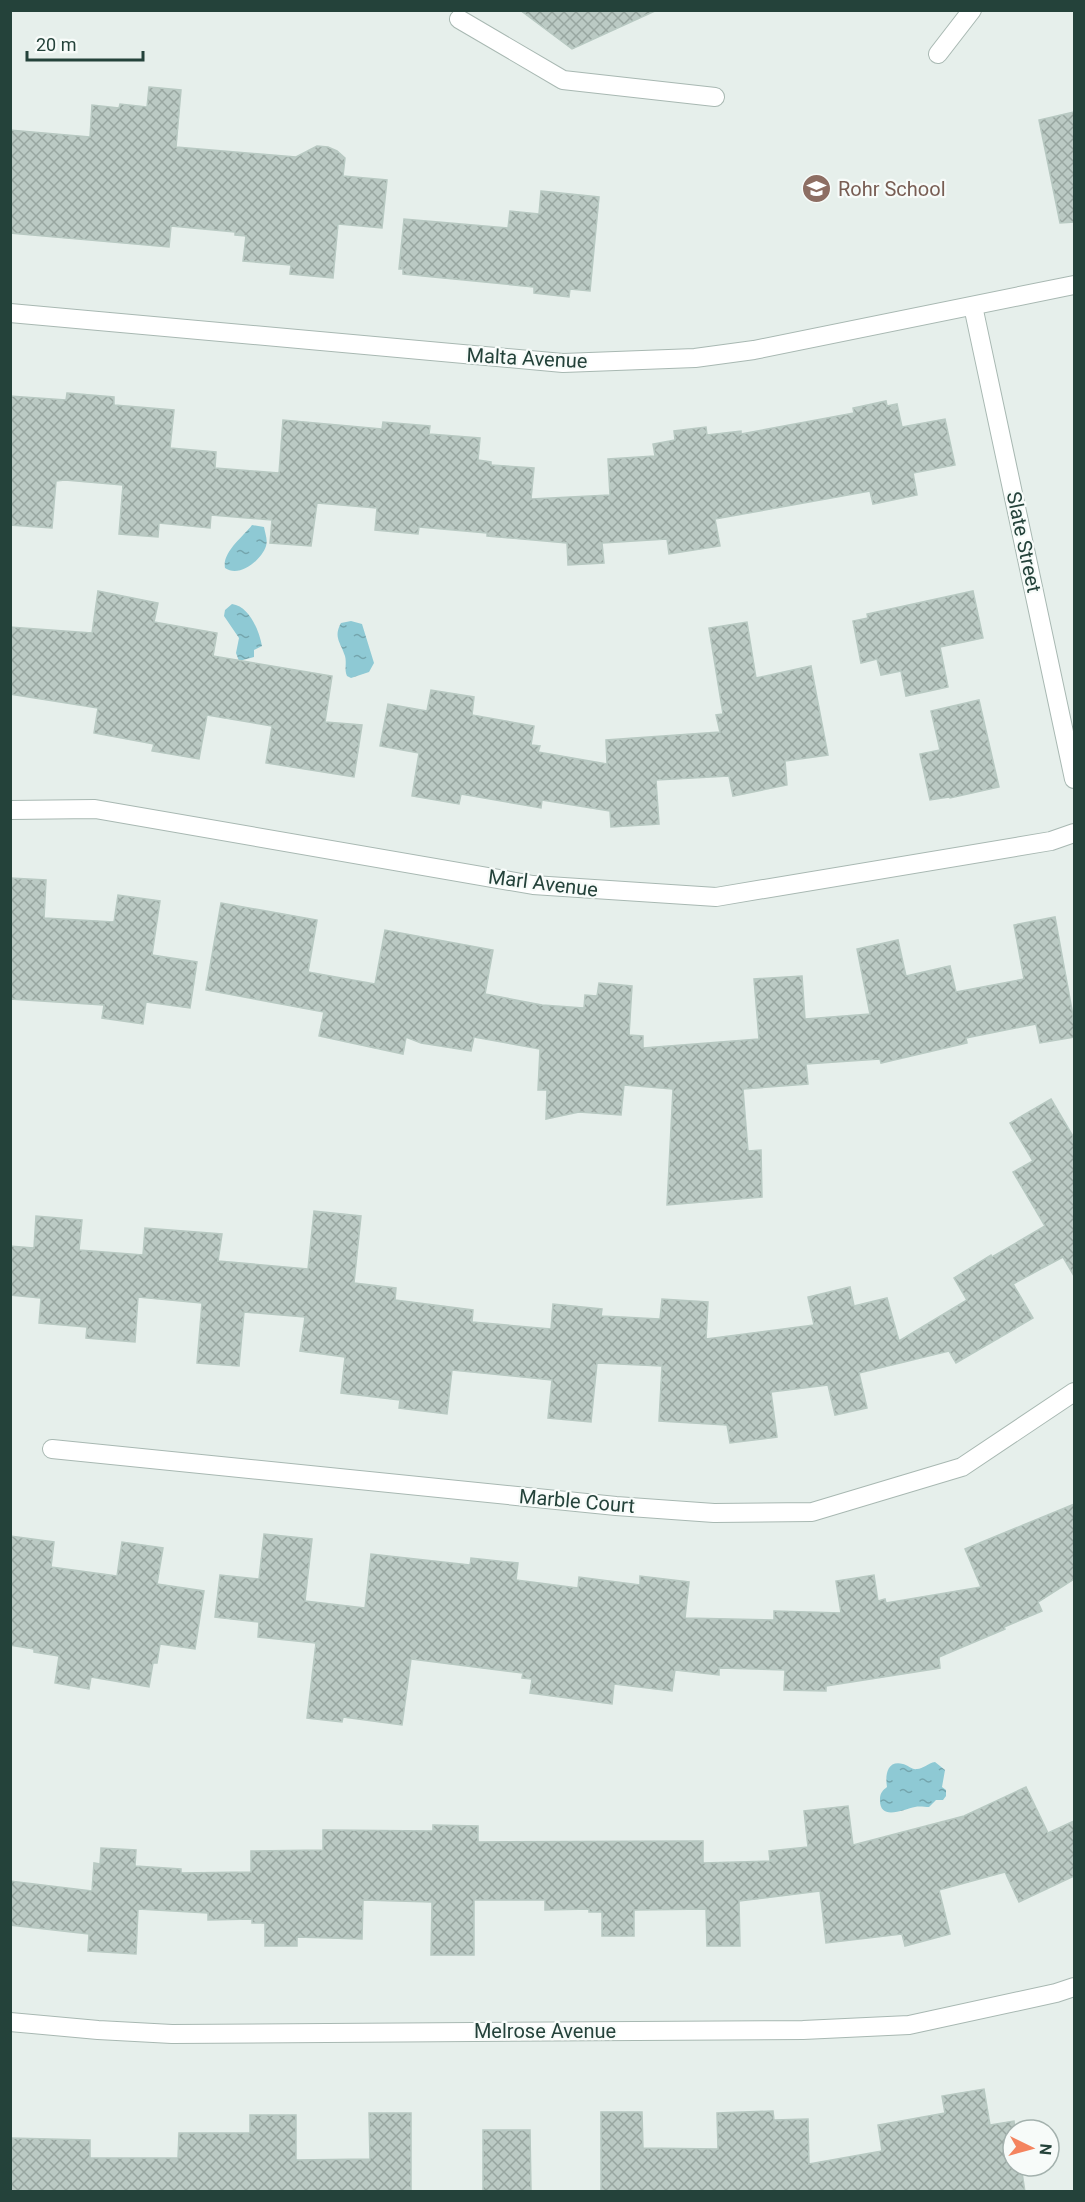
<svg xmlns="http://www.w3.org/2000/svg" width="1085" height="2202" font-family="Roboto,sans-serif">
<style>
.water{fill:url(#water-ripples)}
.building{fill:url(#building-cross-hatch);stroke:#b8c9c2;stroke-width:1.5}
.lines{fill:none;stroke-linecap:round;stroke-linejoin:round}
.minor-casing{stroke:#a8b8b2;stroke-width:20}
.minor{stroke:#fff;stroke-width:18}
.labels{text-anchor:middle;dominant-baseline:central;stroke-width:4.5;stroke-linejoin:round;paint-order:stroke}
.education-label{font-size:20px;fill:#785e54;stroke:#f7fbf9;text-anchor:start}
.street-label{font-size:20px;fill:#24423a;stroke:#f7fbf9}
</style>
<defs>
<pattern id="water-ripples" width="26" height="14" patternUnits="userSpaceOnUse" patternTransform="scale(1.5)"><rect width="26" height="14" fill="#8ec9d4"/><path d="M2 4q2-2 4 0t4 0M15 11q2-2 4 0t4 0" fill="none" stroke="#74a5ad"/></pattern>
<pattern id="building-cross-hatch" width="8" height="8" patternUnits="userSpaceOnUse" patternTransform="scale(1.5)"><rect width="8" height="8" fill="#bbcac4"/><path d="M0 0l8 8M0 8l8-8" fill="none" stroke="#98a6a0"/></pattern>
</defs>
<rect width="100%" height="100%" fill="#e6efeb"/>
<!-- water -->
<g class="water">
<path d="M 252,525 L 264,527 C 265,533 268,540 266,546 C 261,561 239,578 225,568 C 222,552 243,537 252,525 Z"/>
<path d="M 232,604 C 249,606 259,630 262,646 L 254,650 L 254,657 L 239,661 L 236,653 L 239,638 L 224,616 L 225,610 Z"/>
<path d="M 351,621 L 362,624 L 374,663 L 369,672 L 351,678 L 347,676 C 344,669 347,664 345,656 C 341,643 333,637 341,623 Z"/>
<path d="M 935,1762 L 945,1770 L 942,1787 L 946,1790 L 946,1796 L 943,1800 L 936,1800 L 929,1807 C 925,1807 919,1806 915,1807 C 904,1809 879,1822 880,1799 C 880,1793 883,1790 887,1787 C 885,1775 887,1760 903,1764 C 908,1765 912,1770 917,1769 C 923,1769 928,1763 935,1762 Z"/>
</g>
<!-- building -->
<g class="building">
<path d="M 520,10 L 657,10 L 572,49 Z"/>
<path d="M 149,87 L 181,90 L 176,147 L 296,157 L 317,146 L 328,147 L 337,151 L 345,158 L 343,176 L 387,180 L 382,228 L 338,224 L 333,278 L 290,274 L 291,265 L 243,261 L 246,236 L 235,235 L 235,232 L 171,226 L 169,247 L 10,233 L 10,130 L 90,137 L 92,105 L 119,108 L 120,104 L 147,107 Z"/>
<path d="M 1074,112 L 1074,222 L 1060,223 L 1039,120 Z"/>
<path d="M 541,191 L 599,197 L 590,291 L 570,289 L 569,297 L 534,293 L 534,287 L 403,274 L 403,269 L 399,269 L 404,219 L 508,228 L 510,211 L 539,214 Z"/>
<path d="M 67,393 L 114,397 L 114,405 L 174,410 L 170,448 L 216,452 L 215,468 L 279,473 L 283,420 L 382,429 L 383,422 L 430,426 L 429,434 L 480,438 L 478,460 L 491,462 L 491,465 L 534,468 L 531,499 L 610,495 L 608,459 L 655,456 L 653,444 L 675,440 L 674,431 L 706,427 L 707,435 L 741,431 L 741,434 L 854,413 L 853,408 L 886,401 L 887,406 L 897,404 L 902,427 L 945,419 L 955,465 L 913,473 L 917,495 L 873,504 L 870,491 L 715,519 L 720,546 L 669,554 L 667,539 L 602,543 L 604,563 L 568,565 L 567,543 L 487,536 L 487,533 L 419,527 L 418,534 L 375,530 L 377,508 L 317,503 L 311,546 L 270,543 L 272,520 L 211,515 L 210,528 L 159,523 L 158,537 L 119,534 L 123,485 L 65,480 L 56,481 L 52,528 L 10,525 L 10,396 L 66,400 Z"/>
<path d="M 98,591 L 158,603 L 154,622 L 217,633 L 213,656 L 332,676 L 325,722 L 362,725 L 354,777 L 266,763 L 272,726 L 207,715 L 199,759 L 152,751 L 154,744 L 94,733 L 98,708 L 10,694 L 10,627 L 92,633 Z"/>
<path d="M 973,591 L 983,638 L 940,647 L 948,687 L 906,696 L 901,671 L 881,675 L 877,659 L 861,663 L 853,621 L 868,618 L 867,614 Z"/>
<path d="M 747,622 L 756,678 L 811,666 L 828,755 L 785,761 L 787,785 L 733,796 L 729,776 L 656,780 L 659,824 L 611,827 L 610,811 L 542,800 L 541,808 L 461,794 L 459,804 L 412,796 L 419,753 L 380,746 L 388,704 L 427,711 L 431,690 L 474,697 L 472,715 L 534,726 L 531,745 L 540,746 L 538,752 L 607,764 L 606,740 L 720,732 L 716,715 L 723,714 L 709,628 Z"/>
<path d="M 979,700 L 999,787 L 950,798 L 949,797 L 930,800 L 920,754 L 940,750 L 931,711 Z"/>
<path d="M 10,878 L 46,880 L 44,918 L 114,922 L 118,895 L 160,901 L 152,955 L 197,962 L 190,1008 L 146,1002 L 143,1024 L 102,1018 L 104,1005 L 10,999 Z"/>
<path d="M 221,903 L 317,920 L 308,972 L 375,984 L 385,930 L 493,950 L 485,994 L 542,1005 L 584,1008 L 585,995 L 597,996 L 599,983 L 632,986 L 629,1035 L 643,1036 L 643,1048 L 759,1039 L 754,979 L 802,976 L 805,1019 L 870,1014 L 857,949 L 898,940 L 906,976 L 950,966 L 956,992 L 1024,979 L 1014,925 L 1055,917 L 1074,1021 L 1074,1037 L 1040,1043 L 1036,1024 L 966,1038 L 967,1043 L 881,1063 L 880,1059 L 806,1064 L 808,1084 L 743,1089 L 748,1151 L 761,1150 L 762,1197 L 667,1205 L 673,1089 L 624,1085 L 621,1115 L 579,1112 L 546,1119 L 547,1090 L 538,1090 L 540,1049 L 474,1037 L 471,1051 L 421,1043 L 406,1037 L 403,1054 L 319,1036 L 324,1012 L 206,990 Z"/>
<path d="M 1051,1099 L 1074,1138 L 1074,1276 L 1063,1257 L 1013,1284 L 1033,1318 L 956,1363 L 949,1351 L 859,1373 L 867,1408 L 835,1415 L 828,1385 L 771,1392 L 777,1437 L 730,1443 L 727,1425 L 659,1421 L 662,1366 L 597,1363 L 591,1422 L 548,1418 L 552,1380 L 452,1370 L 447,1414 L 399,1408 L 400,1400 L 341,1393 L 345,1357 L 300,1351 L 305,1317 L 244,1312 L 239,1366 L 197,1363 L 202,1303 L 138,1297 L 135,1342 L 86,1338 L 87,1327 L 39,1323 L 41,1298 L 10,1295 L 10,1246 L 34,1248 L 36,1216 L 82,1220 L 79,1250 L 143,1255 L 145,1228 L 222,1234 L 218,1261 L 308,1269 L 314,1211 L 361,1216 L 354,1283 L 396,1288 L 395,1300 L 473,1310 L 472,1322 L 551,1329 L 553,1304 L 602,1309 L 601,1316 L 660,1319 L 662,1299 L 708,1302 L 706,1339 L 814,1325 L 808,1297 L 850,1287 L 854,1306 L 887,1298 L 899,1341 L 967,1300 L 954,1278 L 991,1255 L 992,1257 L 1045,1226 L 1013,1172 L 1033,1161 L 1010,1123 Z"/>
<path d="M 1074,1504 L 1074,1579 L 1038,1602 L 1042,1611 L 1004,1627 L 1005,1629 L 939,1657 L 940,1668 L 826,1686 L 826,1691 L 784,1690 L 785,1670 L 719,1668 L 719,1675 L 675,1670 L 672,1691 L 614,1684 L 612,1704 L 530,1693 L 532,1679 L 522,1678 L 523,1673 L 411,1659 L 402,1725 L 343,1717 L 342,1722 L 307,1718 L 316,1643 L 258,1637 L 259,1622 L 215,1617 L 220,1575 L 259,1579 L 264,1534 L 312,1539 L 305,1601 L 365,1608 L 371,1554 L 470,1565 L 471,1558 L 518,1563 L 516,1580 L 578,1588 L 579,1577 L 640,1585 L 640,1576 L 689,1582 L 685,1618 L 774,1620 L 774,1611 L 841,1613 L 836,1581 L 874,1575 L 878,1601 L 885,1599 L 886,1603 L 981,1587 L 965,1549 Z"/>
<path d="M 10,1536 L 54,1542 L 51,1567 L 117,1576 L 122,1542 L 163,1548 L 157,1584 L 204,1591 L 195,1649 L 160,1644 L 157,1663 L 153,1663 L 149,1687 L 91,1677 L 89,1689 L 55,1683 L 59,1656 L 34,1652 L 34,1649 L 10,1645 Z"/>
<path d="M 1026,1787 L 1048,1833 L 1074,1821 L 1074,1876 L 1019,1902 L 1005,1872 L 939,1890 L 950,1934 L 905,1946 L 902,1934 L 826,1943 L 820,1891 L 739,1901 L 740,1946 L 707,1946 L 706,1909 L 634,1910 L 634,1936 L 602,1936 L 602,1912 L 589,1912 L 589,1909 L 545,1910 L 545,1900 L 474,1900 L 474,1955 L 431,1955 L 432,1902 L 363,1900 L 362,1939 L 297,1937 L 297,1946 L 265,1946 L 265,1923 L 252,1923 L 252,1919 L 208,1920 L 208,1913 L 138,1909 L 136,1954 L 88,1951 L 89,1934 L 10,1925 L 10,1881 L 92,1891 L 94,1863 L 100,1864 L 101,1848 L 136,1850 L 135,1866 L 181,1869 L 181,1873 L 251,1872 L 251,1851 L 323,1850 L 323,1830 L 433,1831 L 433,1825 L 478,1826 L 478,1842 L 703,1841 L 703,1863 L 770,1861 L 769,1851 L 808,1847 L 804,1811 L 848,1806 L 853,1845 L 964,1816 Z"/>
<path d="M 984,2089 L 990,2125 L 1014,2121 L 1015,2130 L 1013,2130 L 1013,2166 L 1021,2166 L 1025,2192 L 601,2192 L 601,2112 L 642,2112 L 643,2148 L 718,2149 L 717,2113 L 773,2111 L 774,2120 L 808,2119 L 809,2164 L 882,2151 L 878,2125 L 945,2113 L 942,2096 Z"/>
<path d="M 369,2113 L 411,2113 L 411,2192 L 10,2192 L 10,2138 L 90,2140 L 90,2158 L 178,2158 L 179,2133 L 250,2133 L 250,2115 L 296,2115 L 296,2160 L 370,2159 Z"/>
<path d="M 483,2130 L 530,2130 L 531,2192 L 483,2192 Z"/>
</g>
<g class="lines">
<defs>
<g id="minor">
<path d="M 459,19 L 563,80 L 715,97"/>
<path d="M 938,54 L 972,10"/>
<path d="M 973,306 L 1074,779"/>
<path d="M 10,313 L 563,363 L 695,358 L 754,350 L 1074,285"/>
<path d="M 10,810 L 95,809 L 533,885 L 716,897 L 1051,841 L 1074,833"/>
<path d="M 52,1449 L 616,1506 L 714,1513 L 812,1512 L 962,1467 L 1074,1392"/>
<path d="M 10,2022 L 98,2030 L 172,2034 L 803,2030 L 909,2025 L 1056,1993 L 1074,1987"/>
</g>
</defs>
<!-- minor casing -->
<use href="#minor" class="minor-casing"/>
<!-- minor -->
<use href="#minor" class="minor"/>
</g>
<!-- icons -->
<defs>
<symbol id="school-disc" viewBox="-11 -11 22 22"><circle r="9.5" fill="#8d6e63" stroke="#f7fbf9"/><path d="M0-5L7-2L0 1L-7-2ZM-4 1L0 2.5L4 1V4Q0 6-4 4Z" fill="#fff"/></symbol>
</defs>
<g fill-rule="evenodd">
<use href="#school-disc" x="800" y="172" width="33" height="33"/>
</g>
<g class="labels">
<!-- education labels -->
<g class="education-label">
<text x="838" y="189">Rohr School</text>
</g>
<!-- street labels -->
<g class="street-label">
<text transform="translate(527 358) rotate(3)">Malta Avenue</text>
<text transform="translate(1024 542) rotate(78)">Slate Street</text>
<text transform="translate(543 883) rotate(7)">Marl Avenue</text>
<text transform="translate(577 1501) rotate(5)">Marble Court</text>
<text x="545" y="2031">Melrose Avenue</text>
</g>
</g>
<!-- border -->
<rect width="1085" height="2202" fill="none" stroke="#24423a" stroke-width="24"/>
<!-- north arrow -->
<g transform="translate(1031 2148) rotate(95)"><circle r="28" fill="#f7fbf9" stroke="#a3b1ad" stroke-width="1.5"/>
<path d="M0-4.5L10 22L0 15L-10 22Z" fill="#f4845f"/>
<text y="-9" font-size="16" font-weight="bold" text-anchor="middle" fill="#24423a">N</text>
</g>
<!-- scale -->
<path d="M27 51v9h116v-9" fill="none" stroke="#24423a" stroke-width="3"/>
<text x="36" y="51" font-size="18" fill="#24423a" stroke="#f7fbf9" stroke-width="4.5" paint-order="stroke">20 m</text>
</svg>
